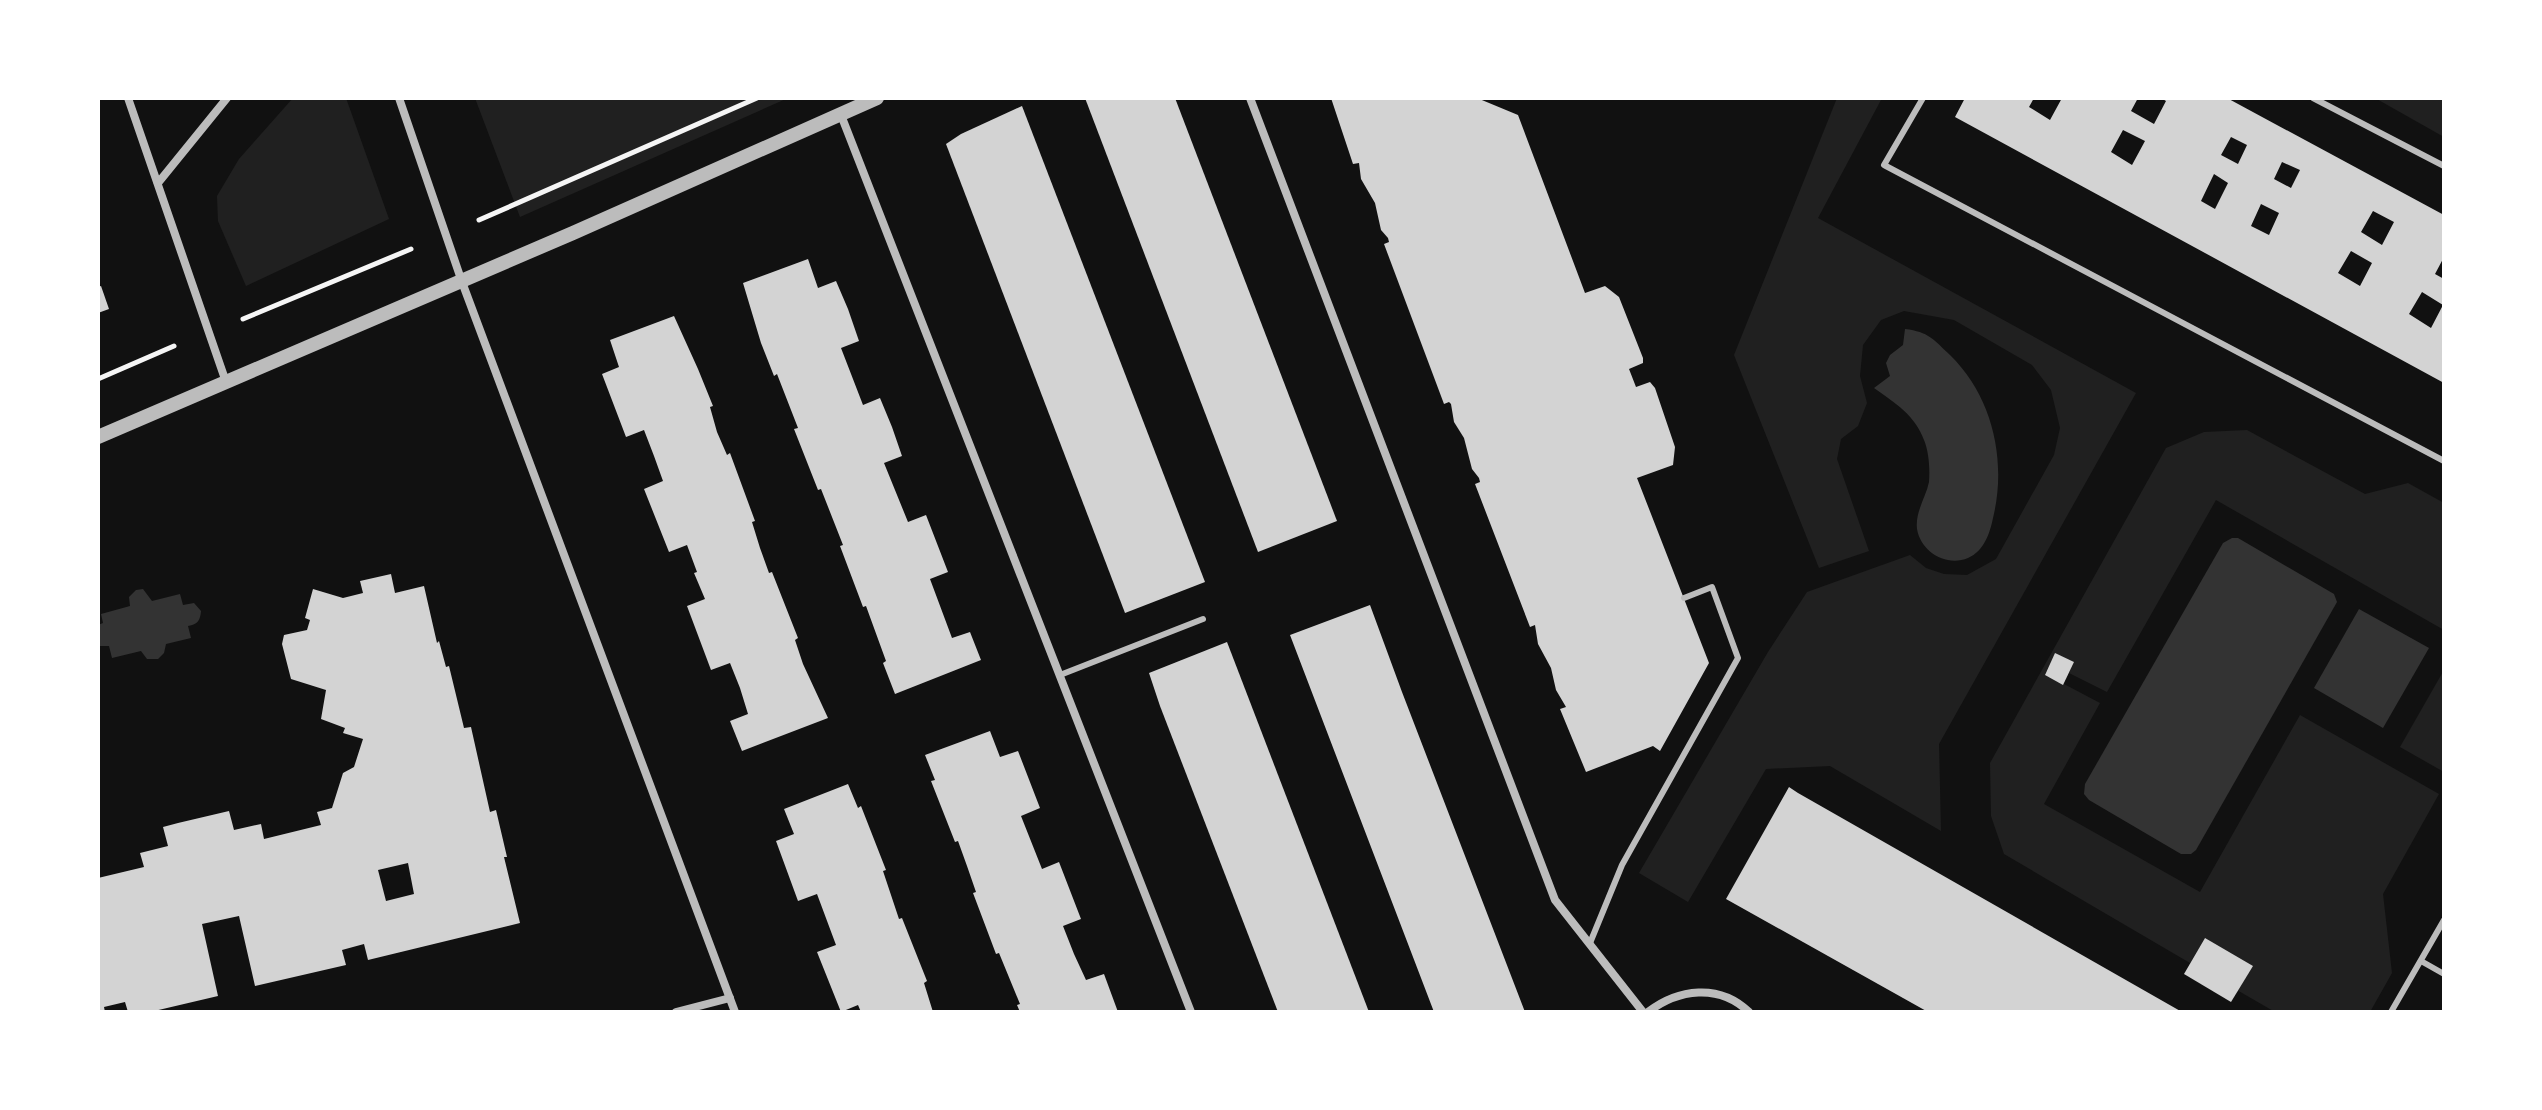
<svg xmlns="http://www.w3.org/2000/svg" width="2542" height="1110" font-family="Inter,sans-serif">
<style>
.green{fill:#202020}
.water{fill:#333}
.building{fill:#d3d3d3;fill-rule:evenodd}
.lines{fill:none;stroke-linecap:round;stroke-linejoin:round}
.path{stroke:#f5f5f5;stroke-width:5}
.service{stroke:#bcbcbc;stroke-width:6}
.minor{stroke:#bcbcbc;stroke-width:8}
.tertiary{stroke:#bcbcbc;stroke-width:14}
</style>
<rect width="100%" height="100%" fill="#111"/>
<!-- green -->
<g class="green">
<path d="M 293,98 L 346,98 L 389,219 L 246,286 L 218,221 L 217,196 L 239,159 Z"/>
<path d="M 475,98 L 788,98 L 520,217 Z"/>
<path d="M 1837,98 L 1882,98 L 1818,218 L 2136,393 L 1939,744 L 1941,831 L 1830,766 L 1766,769 L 1688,902 L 1639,873 L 1768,652 L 1807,592 L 1910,555 L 1926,568 L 1944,574 L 1967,575 L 1996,559 L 2054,455 L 2060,428 L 2051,390 L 2032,365 L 1954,320 L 1904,311 L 1881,320 L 1863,345 L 1860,376 L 1867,403 L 1858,426 L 1841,439 L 1837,459 L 1869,551 L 1819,568 L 1734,355 Z"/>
<path d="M 2375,98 L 2444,98 L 2444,137 Z"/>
<path d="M 2247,430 L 2365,494 L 2408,483 L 2444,503 L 2444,630 L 2216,500 L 2107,692 L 2069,673 L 2074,662 L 2055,654 L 2045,674 L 2100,703 L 2044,804 L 2200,892 L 2300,715 L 2439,794 L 2383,894 L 2392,973 L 2370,1012 L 2275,1012 L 2237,990 L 2205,938 L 2190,963 L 2004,854 L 1991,816 L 1990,763 L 2166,448 L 2204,432 Z"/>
<path d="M 2444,670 L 2444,772 L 2400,747 Z"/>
</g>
<!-- water -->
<g class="water">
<path d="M 1905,329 C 1929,332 1933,339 1950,355 C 1993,397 2007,461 1993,518 C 1990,533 1984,551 1968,558 C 1946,567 1921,552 1917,529 C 1915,512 1926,497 1929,482 C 1930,469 1929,452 1924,440 C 1915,415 1895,403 1874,388 L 1890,376 L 1886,363 L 1890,355 L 1903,345 Z"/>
<path d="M 2232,538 L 2238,538 L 2334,594 L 2337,602 L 2196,850 L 2191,854 L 2181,854 L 2089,800 L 2084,794 L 2085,784 L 2223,543 Z"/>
<path d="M 143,589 L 152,601 L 180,594 L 183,605 L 194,603 L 201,611 C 200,621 198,624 188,626 L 191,638 L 166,644 L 164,653 L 158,659 L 147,659 L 141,651 L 112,658 L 109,646 L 98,646 L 98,625 L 103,623 L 101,614 L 130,606 L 129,597 L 136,590 Z"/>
<path d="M 2359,609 L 2429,648 L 2383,728 L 2314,688 Z"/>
</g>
<!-- building -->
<g class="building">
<path d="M 1085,98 L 1175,98 L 1337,521 L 1258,552 Z"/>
<path d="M 1331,98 L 1477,98 L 1518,115 L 1585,293 L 1605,286 L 1619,297 L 1643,358 L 1643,363 L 1629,369 L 1636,387 L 1650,382 L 1655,388 L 1675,447 L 1673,465 L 1637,478 L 1709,663 L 1660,751 L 1653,746 L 1586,772 L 1560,709 L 1566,707 L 1556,690 L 1551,668 L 1538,644 L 1535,625 L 1530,627 L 1475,484 L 1480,482 L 1479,478 L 1472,469 L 1464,438 L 1454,422 L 1451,404 L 1449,402 L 1444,404 L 1384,244 L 1389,242 L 1388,238 L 1381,230 L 1375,203 L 1361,179 L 1359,163 L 1353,164 Z"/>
<path d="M 1965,98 L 2034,98 L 2029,107 L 2050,120 L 2062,98 L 2138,98 L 2131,111 L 2154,124 L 2166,101 L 2161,98 L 2227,98 L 2444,215 L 2444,257 L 2435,274 L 2444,279 L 2444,383 L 1955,117 ZM 2123,130 L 2145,141 L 2132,165 L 2111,152 ZM 2231,137 L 2247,145 L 2238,164 L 2221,155 ZM 2282,162 L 2300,170 L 2291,188 L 2274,179 ZM 2214,174 L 2228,183 L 2215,209 L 2201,201 ZM 2261,204 L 2279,213 L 2269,235 L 2251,226 ZM 2373,211 L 2394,222 L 2382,245 L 2361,232 ZM 2351,251 L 2372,263 L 2360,286 L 2338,273 ZM 2422,292 L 2443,305 L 2431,328 L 2409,314 Z"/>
<path d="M 1022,106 L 1205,582 L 1125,613 L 946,144 L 961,134 Z"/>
<path d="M 808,259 L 818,288 L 836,281 L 848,309 L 859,341 L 841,348 L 863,405 L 880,398 L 892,427 L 902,456 L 884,463 L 908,522 L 926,515 L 948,572 L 930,579 L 952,638 L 970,632 L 981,660 L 895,694 L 883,663 L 886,661 L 866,606 L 863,607 L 840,546 L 843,545 L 821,489 L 818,490 L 794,429 L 798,428 L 777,374 L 774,376 L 761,343 L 743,283 Z"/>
<path d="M 101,286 L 109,309 L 98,313 L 98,287 Z"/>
<path d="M 674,316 L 698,369 L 713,406 L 710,407 L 717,432 L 727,455 L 730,453 L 755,521 L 752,522 L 760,548 L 769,573 L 772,572 L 798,638 L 795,640 L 803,664 L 828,718 L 742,751 L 730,721 L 748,714 L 740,688 L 730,663 L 711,670 L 687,606 L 705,599 L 694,573 L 697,572 L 687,545 L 669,552 L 644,489 L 663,481 L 654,456 L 644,430 L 626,437 L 602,374 L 619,367 L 610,340 Z"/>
<path d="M 391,574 L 395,593 L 424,586 L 437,643 L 439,641 L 446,667 L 449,666 L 464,728 L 471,727 L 490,812 L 496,810 L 507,857 L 504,857 L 520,923 L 368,960 L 364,944 L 342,950 L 346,965 L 255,986 L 239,916 L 202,924 L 218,996 L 150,1012 L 128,1012 L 125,1002 L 104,1007 L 105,1012 L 98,1012 L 98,878 L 144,867 L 140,853 L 168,846 L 163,827 L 178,823 L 229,811 L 234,830 L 261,824 L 264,839 L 321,825 L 317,812 L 332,808 L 343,773 L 354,767 L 363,739 L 343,733 L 345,728 L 321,719 L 326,690 L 291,679 L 282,644 L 284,635 L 307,630 L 310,620 L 305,618 L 313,589 L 343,598 L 363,593 L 360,581 ZM 408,863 L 414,894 L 386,901 L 378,870 Z"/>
<path d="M 1370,605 L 1402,692 L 1525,1012 L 1434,1012 L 1290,635 Z"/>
<path d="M 1227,642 L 1369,1012 L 1278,1012 L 1160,706 L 1149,673 Z"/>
<path d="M 2055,653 L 2074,662 L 2063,685 L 2045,675 Z"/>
<path d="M 990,731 L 1000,757 L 1018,751 L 1040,808 L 1021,816 L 1042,869 L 1059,862 L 1081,919 L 1063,926 L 1074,954 L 1086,980 L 1104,974 L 1118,1012 L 1020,1012 L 1017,1005 L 1020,1004 L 999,953 L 996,954 L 973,893 L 976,892 L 967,866 L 958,841 L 955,842 L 931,781 L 935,780 L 925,755 Z"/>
<path d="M 848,784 L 858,808 L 861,806 L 886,870 L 883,871 L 899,919 L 902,918 L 927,981 L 924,983 L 933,1012 L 861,1012 L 858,1005 L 841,1012 L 817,952 L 836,945 L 817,894 L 798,901 L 776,841 L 794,834 L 784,809 Z"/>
<path d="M 1789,787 L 1798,793 L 2182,1012 L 1928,1012 L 1726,899 Z"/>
<path d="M 2205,938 L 2253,966 L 2231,1002 L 2184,974 Z"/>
</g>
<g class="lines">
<!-- path -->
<g class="path">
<path d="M 479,220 L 757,98"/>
<path d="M 243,319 L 411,249"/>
<path d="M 98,379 L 174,346"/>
</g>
<!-- service -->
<g class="service">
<path d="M 1923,98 L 1884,165 L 2444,461"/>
<path d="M 2313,98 L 2444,166"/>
<path d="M 1060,675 L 1203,619"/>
<path d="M 1590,943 L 1622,865 L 1738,658 L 1712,587 L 1684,598"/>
<path d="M 2421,961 L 2444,974"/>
<path d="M 2391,1012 L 2444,920"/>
</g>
<!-- minor -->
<g class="minor">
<path d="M 128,98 L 226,382"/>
<path d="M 399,98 L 462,282 L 735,1012"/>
<path d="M 1250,98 L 1555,900 L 1643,1012"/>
<path d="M 841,115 L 1191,1012"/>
<path d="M 158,183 L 227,98"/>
<path d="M 676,1012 L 730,998"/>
<path d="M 1648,1012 C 1678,989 1719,983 1749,1012"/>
</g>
<!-- tertiary -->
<path class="tertiary" d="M 98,437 L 573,233 L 877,98"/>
</g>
<!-- border -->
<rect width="2542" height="1110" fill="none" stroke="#ffffff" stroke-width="200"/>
</svg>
